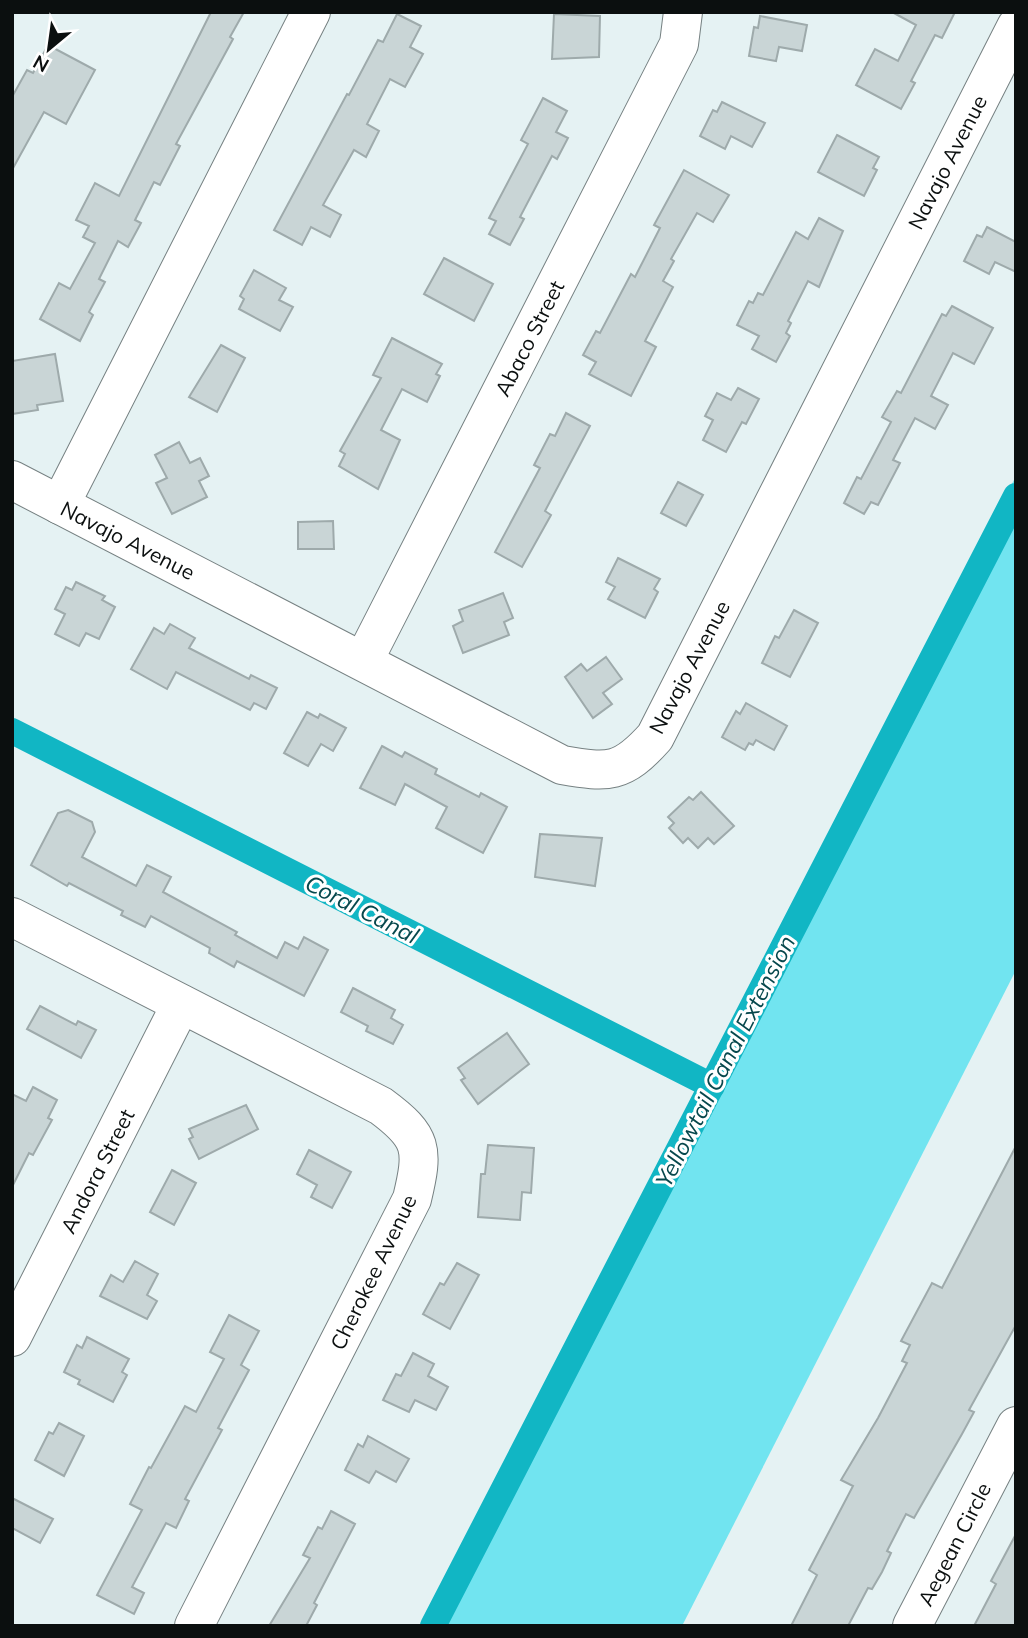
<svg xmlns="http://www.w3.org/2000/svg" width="1028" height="1638" font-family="Mulish,sans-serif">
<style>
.green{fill:#71e4f0}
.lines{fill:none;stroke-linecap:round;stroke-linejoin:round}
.canal{stroke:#11b6c4;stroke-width:26}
.building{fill:#c9d5d6;stroke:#9eaaab;stroke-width:2}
.minor-casing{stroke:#768182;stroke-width:40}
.minor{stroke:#fff;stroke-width:38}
.labels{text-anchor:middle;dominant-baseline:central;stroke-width:6;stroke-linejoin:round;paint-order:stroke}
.street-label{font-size:21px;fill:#0b0f0f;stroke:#fff}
.water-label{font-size:23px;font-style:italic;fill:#07484d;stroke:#fff}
</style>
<rect width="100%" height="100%" fill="#e5f2f3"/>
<!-- green -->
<path class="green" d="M 1016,476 L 1016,970 L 682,1626 L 424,1626 Z"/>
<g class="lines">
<!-- canal -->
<g class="canal">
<path d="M 12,731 L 712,1086"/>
<path d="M 433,1626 L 1016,496"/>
</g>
</g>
<!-- building -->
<g class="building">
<path d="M 211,12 L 244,12 L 230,37 L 233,39 L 176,144 L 180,146 L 160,185 L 154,182 L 135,220 L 141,223 L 128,247 L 118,241 L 99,279 L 105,282 L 89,312 L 93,315 L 80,341 L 40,319 L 59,283 L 70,289 L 95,243 L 83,237 L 89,226 L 76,220 L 95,183 L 119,196 Z"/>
<path d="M 892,12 L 955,12 L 942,38 L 935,35 L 911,81 L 915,83 L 901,109 L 856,85 L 875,49 L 898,61 L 916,25 Z"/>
<path d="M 397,14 L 421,26 L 410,47 L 423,54 L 405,87 L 390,79 L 367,124 L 379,131 L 366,157 L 354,150 L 323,205 L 341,215 L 330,237 L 311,227 L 302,245 L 274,230 L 347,94 L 349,95 L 378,40 L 383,42 Z"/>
<path d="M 554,14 L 600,16 L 599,57 L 552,59 Z"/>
<path d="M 760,16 L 807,25 L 802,51 L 779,47 L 776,61 L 749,56 L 754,27 L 758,28 Z"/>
<path d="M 48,45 L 95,70 L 66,124 L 44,112 L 12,170 L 12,97 L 27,70 L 33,73 Z"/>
<path d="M 543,98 L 567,111 L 556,132 L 568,138 L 557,159 L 552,156 L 520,217 L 524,219 L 510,245 L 489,234 L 496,221 L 489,218 L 528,144 L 521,140 Z"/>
<path d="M 722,102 L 765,123 L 752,147 L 731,136 L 725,149 L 700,136 L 713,110 L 717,112 Z"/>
<path d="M 837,135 L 879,157 L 873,168 L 877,170 L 864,196 L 818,172 Z"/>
<path d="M 684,170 L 729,195 L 713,222 L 697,213 L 671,259 L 674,261 L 663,281 L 673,287 L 645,341 L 656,347 L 631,396 L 589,374 L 596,362 L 583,355 L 596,331 L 600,333 L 631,274 L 635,277 L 660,228 L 654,225 Z"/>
<path d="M 819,218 L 843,231 L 819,287 L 808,281 L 788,321 L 791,323 L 786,333 L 790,336 L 776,362 L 752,349 L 759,336 L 737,325 L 749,301 L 753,303 L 758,293 L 763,295 L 796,232 L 808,239 Z"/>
<path d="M 987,227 L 1016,242 L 1016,272 L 995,262 L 989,274 L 964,261 L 977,235 L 982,237 Z"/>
<path d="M 444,258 L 493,284 L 474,321 L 424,294 Z"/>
<path d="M 254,270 L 286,288 L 279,300 L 293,307 L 280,331 L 239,309 L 244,299 L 240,296 Z"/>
<path d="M 952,306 L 993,328 L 974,364 L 953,353 L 931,396 L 948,405 L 935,429 L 915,418 L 893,460 L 900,463 L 878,505 L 871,502 L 864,514 L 844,503 L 857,477 L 861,479 L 891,422 L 882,417 L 897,391 L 901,393 L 942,314 L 946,316 Z"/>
<path d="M 392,338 L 442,364 L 436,374 L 440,376 L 427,402 L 402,389 L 381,430 L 400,440 L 378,489 L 339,466 L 345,454 L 340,451 L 381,378 L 373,375 Z"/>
<path d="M 221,345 L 245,358 L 217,412 L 189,397 Z"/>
<path d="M 55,354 L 63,401 L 37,405 L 38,410 L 12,414 L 12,361 Z"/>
<path d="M 738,388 L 759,399 L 746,424 L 742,422 L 726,452 L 703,440 L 713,420 L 705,416 L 717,393 L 731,400 Z"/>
<path d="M 566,413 L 590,426 L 545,511 L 551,515 L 522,567 L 495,552 L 540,468 L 534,465 L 550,434 L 555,436 Z"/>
<path d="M 179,442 L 190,463 L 200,458 L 209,476 L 199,481 L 207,497 L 172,514 L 156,483 L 167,478 L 155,455 Z"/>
<path d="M 678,482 L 703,495 L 686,526 L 661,513 Z"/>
<path d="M 333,521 L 334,549 L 298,549 L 298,522 Z"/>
<path d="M 618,558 L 660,579 L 654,589 L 658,592 L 645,618 L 608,599 L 615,587 L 606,582 Z"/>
<path d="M 76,582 L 105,596 L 102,600 L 115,607 L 99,639 L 86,633 L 79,646 L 55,634 L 65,614 L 55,609 L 66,587 L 72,590 Z"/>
<path d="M 503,593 L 513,618 L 504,622 L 509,635 L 463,653 L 453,626 L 463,621 L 459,610 Z"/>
<path d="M 794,610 L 818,623 L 790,677 L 762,663 L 775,636 L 779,638 Z"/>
<path d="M 170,624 L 195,638 L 189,648 L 249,679 L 251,675 L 277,688 L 266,709 L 254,703 L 250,710 L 176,672 L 167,689 L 131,669 L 154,628 L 164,634 Z"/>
<path d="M 606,657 L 622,679 L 603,693 L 612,704 L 593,718 L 565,677 L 581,664 L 587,671 Z"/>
<path d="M 746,703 L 787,726 L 774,750 L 756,740 L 753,745 L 749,743 L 745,750 L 722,737 L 736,711 L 740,714 Z"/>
<path d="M 307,712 L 318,718 L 320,714 L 346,728 L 333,751 L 321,744 L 308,766 L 284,753 Z"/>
<path d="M 382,746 L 402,757 L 405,752 L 437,769 L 435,774 L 479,797 L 481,793 L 507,807 L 483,853 L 436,828 L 447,807 L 405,784 L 395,805 L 360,788 Z"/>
<path d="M 701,792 L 734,826 L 714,844 L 708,838 L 698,848 L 688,838 L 683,843 L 669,828 L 674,823 L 668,817 L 689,797 L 693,800 Z"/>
<path d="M 68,810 L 92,822 L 95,832 L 82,857 L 136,886 L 147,865 L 171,877 L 163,892 L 237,932 L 235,935 L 277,958 L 285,942 L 298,949 L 304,937 L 328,950 L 304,996 L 237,961 L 234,967 L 209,953 L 210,948 L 151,916 L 145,927 L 121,915 L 123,911 L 69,883 L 67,886 L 31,865 L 58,813 Z"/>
<path d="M 540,834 L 602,838 L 595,886 L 535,877 Z"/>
<path d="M 353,988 L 395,1010 L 391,1018 L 403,1025 L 393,1044 L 366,1031 L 368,1026 L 341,1012 Z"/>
<path d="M 40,1006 L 76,1025 L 78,1021 L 96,1030 L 81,1058 L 27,1029 Z"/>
<path d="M 507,1033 L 529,1064 L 478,1104 L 461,1080 L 465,1078 L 458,1068 Z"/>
<path d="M 33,1087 L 57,1100 L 48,1118 L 52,1120 L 33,1155 L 29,1153 L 12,1187 L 12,1094 L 26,1101 Z"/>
<path d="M 246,1105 L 258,1129 L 199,1159 L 189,1139 L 193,1137 L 189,1129 Z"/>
<path d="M 488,1145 L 534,1148 L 531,1193 L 522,1192 L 520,1220 L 478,1217 L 481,1174 L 485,1174 Z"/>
<path d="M 1016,1146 L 1016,1325 L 969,1410 L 974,1412 L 962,1434 L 914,1518 L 906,1514 L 887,1551 L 891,1553 L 882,1572 L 872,1589 L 868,1588 L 848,1626 L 791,1626 L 817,1575 L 809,1570 L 853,1486 L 841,1480 L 878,1418 L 907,1363 L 902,1361 L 910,1345 L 901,1341 L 932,1283 L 942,1288 Z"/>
<path d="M 309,1150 L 351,1172 L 332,1208 L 311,1197 L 317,1185 L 297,1174 Z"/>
<path d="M 172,1170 L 196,1183 L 174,1225 L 150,1212 Z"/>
<path d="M 135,1261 L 158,1274 L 147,1295 L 157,1301 L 147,1319 L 100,1296 L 111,1275 L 123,1282 Z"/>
<path d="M 457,1263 L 479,1275 L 450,1329 L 423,1314 L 440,1283 L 444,1285 Z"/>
<path d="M 229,1315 L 259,1331 L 241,1365 L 249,1370 L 218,1428 L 222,1430 L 185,1499 L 189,1501 L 176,1528 L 166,1523 L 132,1587 L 144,1593 L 134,1614 L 97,1595 L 142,1510 L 130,1504 L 149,1467 L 151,1468 L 185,1406 L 196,1412 L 224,1359 L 210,1352 Z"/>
<path d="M 87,1337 L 129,1359 L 122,1372 L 127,1375 L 113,1402 L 78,1384 L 80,1380 L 64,1372 L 77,1345 L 82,1348 Z"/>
<path d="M 413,1353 L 434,1364 L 428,1376 L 448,1387 L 436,1410 L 415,1400 L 409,1412 L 383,1400 L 396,1374 L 401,1376 Z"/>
<path d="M 59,1423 L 84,1436 L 64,1476 L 35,1460 L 49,1432 L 53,1434 Z"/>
<path d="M 368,1436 L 409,1459 L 396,1482 L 376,1471 L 369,1483 L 345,1470 L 358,1444 L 363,1447 Z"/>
<path d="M 12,1498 L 53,1519 L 40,1543 L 12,1528 Z"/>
<path d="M 331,1511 L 355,1524 L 314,1603 L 317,1605 L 306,1626 L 269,1626 L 310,1558 L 303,1555 L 318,1527 L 322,1529 Z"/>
<path d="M 1016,1534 L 1016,1626 L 974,1626 L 996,1584 L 991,1581 Z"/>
</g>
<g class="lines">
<defs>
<g id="minor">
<path d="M 12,480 L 562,765 C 609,773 622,774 655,737 L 1016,27"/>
<path d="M 60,505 L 311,12"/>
<path d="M 364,660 L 679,44 L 683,12"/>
<path d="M 12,917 L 381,1106 C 423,1137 424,1149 412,1199 L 194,1626"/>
<path d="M 12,1337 L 181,1004"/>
<path d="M 912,1626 L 1016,1426"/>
</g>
</defs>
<!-- minor casing -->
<use href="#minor" class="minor-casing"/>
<!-- minor -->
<use href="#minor" class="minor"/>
</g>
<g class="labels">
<!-- street labels -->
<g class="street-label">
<text transform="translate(947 162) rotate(-63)">Navajo Avenue</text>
<text transform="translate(529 338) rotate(-63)">Abaco Street</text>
<text transform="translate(128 540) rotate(27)">Navajo Avenue</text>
<text transform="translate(689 667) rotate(-62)">Navajo Avenue</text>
<text transform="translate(97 1171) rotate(-63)">Andora Street</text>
<text transform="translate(373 1272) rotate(-64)">Cherokee Avenue</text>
<text transform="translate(954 1544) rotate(-63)">Aegean Circle</text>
</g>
<!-- water labels -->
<g class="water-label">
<text transform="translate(362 909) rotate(27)">Coral Canal</text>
<text transform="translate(725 1061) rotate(-63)">Yellowtail Canal Extension</text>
</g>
</g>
<!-- border -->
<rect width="1028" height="1638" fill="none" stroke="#0b0f0f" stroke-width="28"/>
<!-- north arrow -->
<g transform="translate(49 49) rotate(209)" stroke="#ffffff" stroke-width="5" paint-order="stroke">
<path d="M0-5L12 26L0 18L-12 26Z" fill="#0b0f0f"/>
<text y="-10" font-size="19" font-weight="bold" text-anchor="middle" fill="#0b0f0f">N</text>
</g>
</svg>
